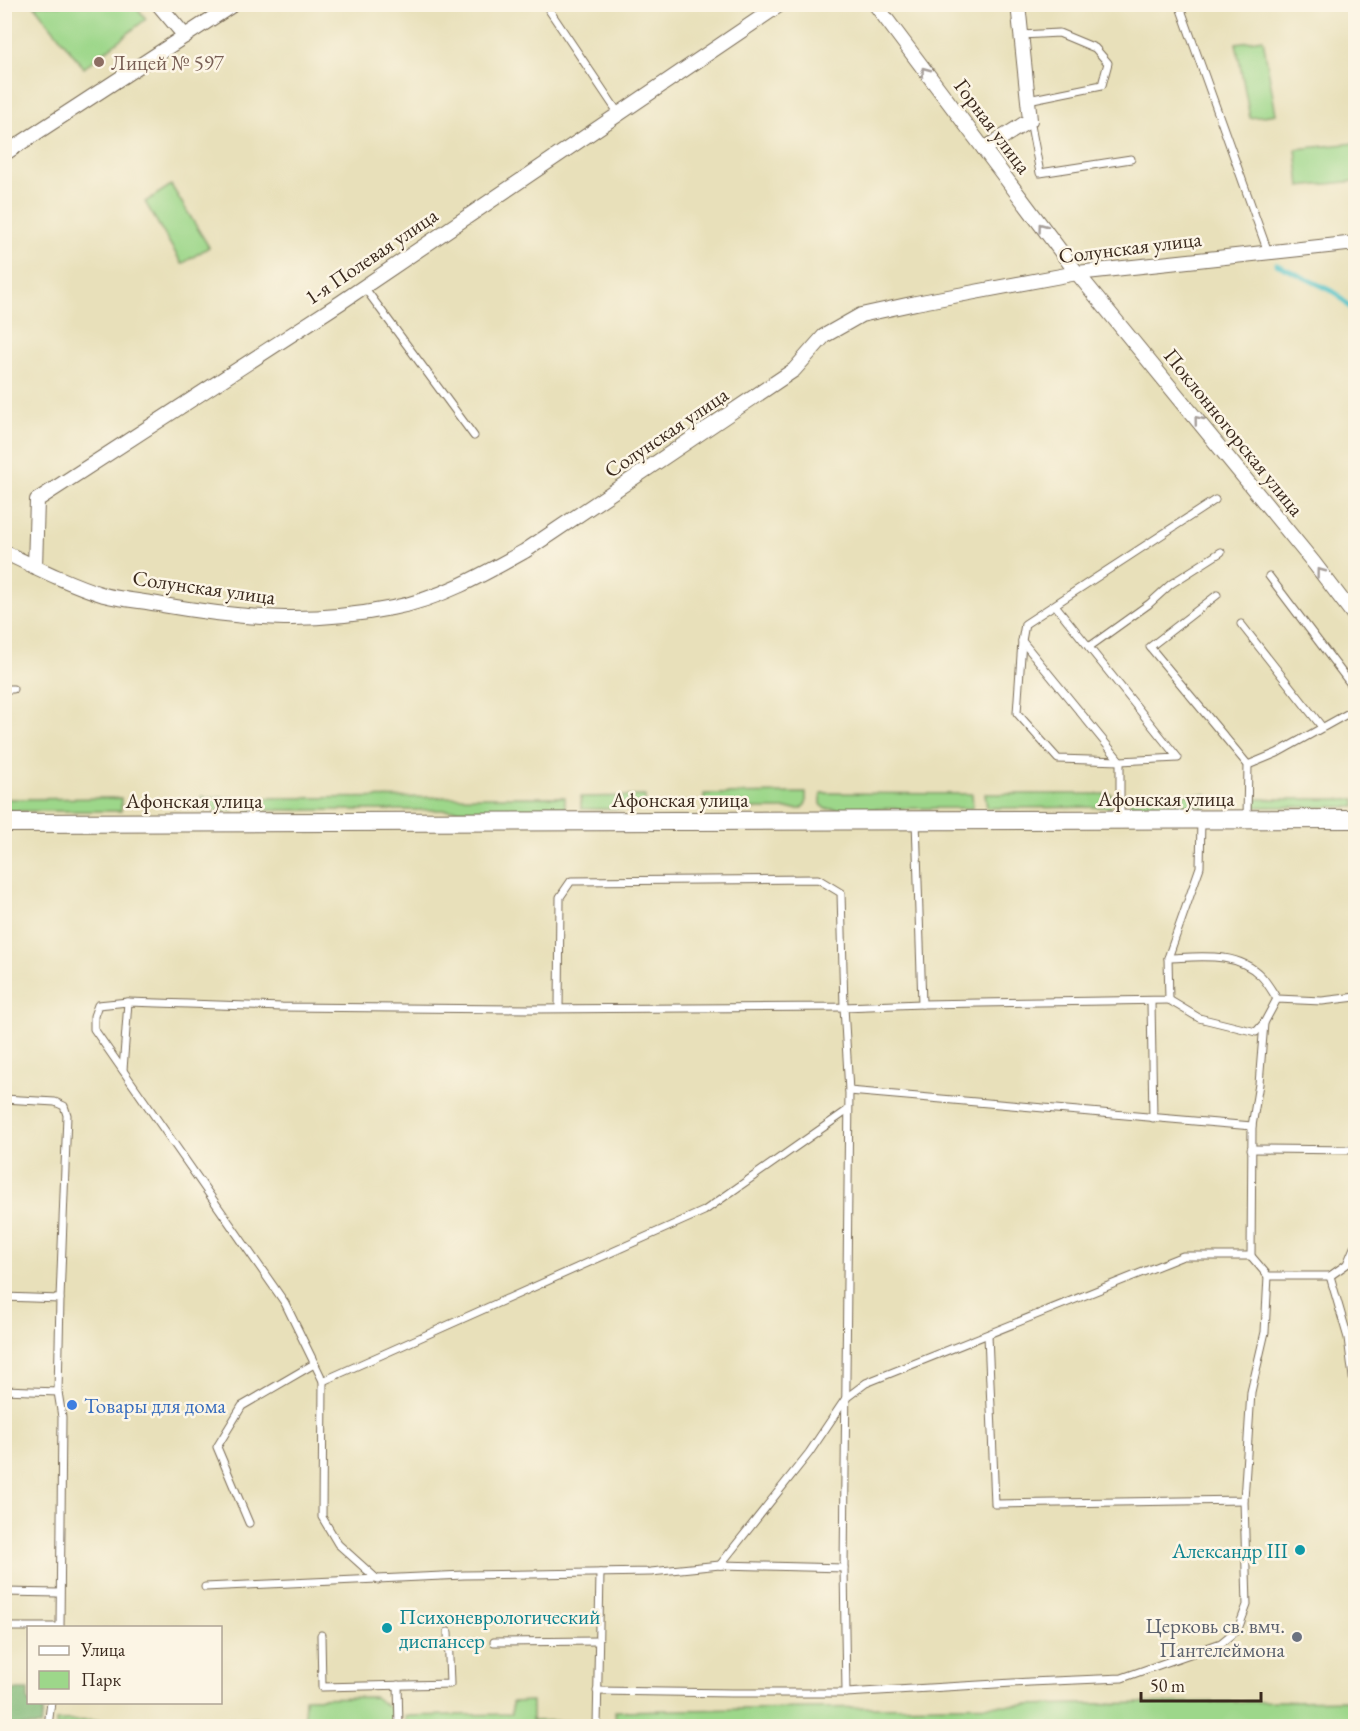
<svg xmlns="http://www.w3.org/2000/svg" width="1360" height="1731" font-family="'EB Garamond',serif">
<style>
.green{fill:#9dd78a;stroke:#6c8054;stroke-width:1.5}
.forest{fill:#7eb876;stroke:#5c714a;stroke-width:1.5}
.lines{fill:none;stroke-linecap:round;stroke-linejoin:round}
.stream{stroke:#56c4ca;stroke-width:4.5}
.lane-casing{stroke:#786a55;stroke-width:9}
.street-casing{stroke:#786a55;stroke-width:16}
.secondary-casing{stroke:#786a55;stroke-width:20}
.lane{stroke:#fff;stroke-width:7}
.street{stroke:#fff;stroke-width:14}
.secondary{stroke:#fff;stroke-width:18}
.oneway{stroke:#a79f9a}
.education-dot{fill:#8d6e63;stroke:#fcf5e5;stroke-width:2}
.shop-dot{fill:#3f7fe0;stroke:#fcf5e5;stroke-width:2}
.culture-dot{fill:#0f9aa8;stroke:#fcf5e5;stroke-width:2}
.worship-dot{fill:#6b7280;stroke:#fcf5e5;stroke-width:2}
.labels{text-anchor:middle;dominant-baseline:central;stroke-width:5;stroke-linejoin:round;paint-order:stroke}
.education-label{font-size:21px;fill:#785e54;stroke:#fcf5e5;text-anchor:start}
.street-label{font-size:21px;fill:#3b2a1e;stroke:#fcf5e5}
.shop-label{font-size:21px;fill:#366cbe;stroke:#fcf5e5;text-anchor:start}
.culture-label{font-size:21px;fill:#0d838f;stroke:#fcf5e5;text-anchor:end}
.worship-label{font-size:21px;fill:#5b616d;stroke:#fcf5e5;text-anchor:end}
</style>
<rect width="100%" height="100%" fill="#fcf5e5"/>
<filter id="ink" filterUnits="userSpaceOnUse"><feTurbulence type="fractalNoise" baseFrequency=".0167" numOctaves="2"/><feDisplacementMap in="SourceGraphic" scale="12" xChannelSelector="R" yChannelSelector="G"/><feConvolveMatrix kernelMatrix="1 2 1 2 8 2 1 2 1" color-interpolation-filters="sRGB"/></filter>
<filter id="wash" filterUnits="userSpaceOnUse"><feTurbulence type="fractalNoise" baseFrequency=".008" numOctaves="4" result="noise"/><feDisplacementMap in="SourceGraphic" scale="24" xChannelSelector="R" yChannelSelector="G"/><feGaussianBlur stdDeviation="1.35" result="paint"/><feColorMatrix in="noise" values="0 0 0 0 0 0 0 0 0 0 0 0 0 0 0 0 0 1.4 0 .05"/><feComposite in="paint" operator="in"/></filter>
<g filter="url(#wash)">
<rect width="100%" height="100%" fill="#e8e0ba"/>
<!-- green -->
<g class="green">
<path d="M 34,5 L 135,5 L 146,19 L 84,68 Z"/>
<path d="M 1263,39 L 1276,114 L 1250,118 L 1236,43 Z"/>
<path d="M 1355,143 L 1355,181 L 1300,187 L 1296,149 Z"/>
<path d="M 171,185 L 209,247 L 182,264 L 145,202 Z"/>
<path d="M 806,793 L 806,803 L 802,809 L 704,809 L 704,794 Z"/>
<path d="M 821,793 L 972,794 L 973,808 L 825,809 L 821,804 Z"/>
<path d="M 985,794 L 1111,794 L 1111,807 L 987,808 Z"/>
<rect x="1130" y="794" width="76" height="13"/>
<path d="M 645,796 L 645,809 L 581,809 L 581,797 Z"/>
<path d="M 201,797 L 234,798 L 233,811 L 201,810 Z"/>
<path d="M 565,797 L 565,810 L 249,810 L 247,798 Z"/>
<path d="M 121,798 L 121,811 L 5,811 L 5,799 Z"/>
<rect x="1255" y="799" width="100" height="8"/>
<path d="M 374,1697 L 391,1709 L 392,1726 L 56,1726 L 56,1721 L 304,1718 L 305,1698 Z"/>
<path d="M 1355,1700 L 1356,1726 L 616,1726 L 615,1711 Z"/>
<path d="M 532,1701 L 532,1721 L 570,1721 L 570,1726 L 406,1726 L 405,1716 L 512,1714 L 512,1702 Z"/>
</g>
<!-- forest -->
<path class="forest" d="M 4,1690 L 28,1690 L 28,1702 L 44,1703 L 41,1726 L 5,1726 Z"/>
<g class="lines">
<!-- stream -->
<path class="stream" d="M 1276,264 L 1336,293 L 1354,312 L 1356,317"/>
</g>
</g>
<g filter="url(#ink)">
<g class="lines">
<defs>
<g id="lane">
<path d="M 545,4 L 619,114"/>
<path d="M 1179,4 L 1268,252"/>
<path d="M 1021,35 L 1059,33 L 1095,48 L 1108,63 L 1102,85 L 1028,100"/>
<path d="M 1030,120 L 1040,173 L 1131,159"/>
<path d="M 364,287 L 474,436"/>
<path d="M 1269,576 L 1356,691"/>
<path d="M 1217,595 L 1150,647 L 1248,765 L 1247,817"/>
<path d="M 1055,605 L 1178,758 L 1120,761 L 1058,759 L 1017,713 L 1022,641 L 1025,624 L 1215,500"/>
<path d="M 1241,624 L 1322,727"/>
<path d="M 1022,641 L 1120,761 L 1120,818"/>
<path d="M 1089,647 L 1149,604 L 1171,584 L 1221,552"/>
<path d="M 4,689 L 13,689"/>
<path d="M 1248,765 L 1277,753 L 1356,709"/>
<path d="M 916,821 L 922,1004"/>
<path d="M 1168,958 C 1199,957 1237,951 1261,976 C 1267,982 1272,991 1277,999"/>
<path d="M 1169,1000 L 1199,1018 L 1256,1032 L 1264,1023 L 1277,999 L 1322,1001 L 1356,997"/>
<path d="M 1151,1002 L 1153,1118"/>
<path d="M 123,1070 L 128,1002"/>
<path d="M 849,1091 L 1252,1126"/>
<path d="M 4,1099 L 55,1102 L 64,1106 L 67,1115 L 60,1299"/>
<path d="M 1251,1149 L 1356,1150"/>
<path d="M 1251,1256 L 1268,1276 L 1330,1276 L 1347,1264 L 1356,1243"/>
<path d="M 1330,1276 L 1348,1338 L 1356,1401"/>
<path d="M 4,1297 L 60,1299 L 58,1392 L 4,1390"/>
<path d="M 988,1335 L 995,1504 L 1244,1500 L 1251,1392 L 1265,1332 L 1268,1276"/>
<path d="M 323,1381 L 704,1211 L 848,1110"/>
<path d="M 58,1392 L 62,1417 L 60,1628"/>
<path d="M 249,1523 L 217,1447 L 242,1406 L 314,1364"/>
<path d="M 720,1565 L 809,1453 L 846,1398 L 866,1383 L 1183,1256 L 1251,1256 L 1252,1126 L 1259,1084 L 1264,1023"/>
<path d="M 378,1580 L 338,1544 L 322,1517 L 323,1381 L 285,1303 L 94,1029 L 94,1016 L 98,1005 L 128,1002 L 282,1007 L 530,1009 L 844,1007 L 922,1004 L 1169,1000 L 1168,958 L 1200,867 L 1201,820"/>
<path d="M 205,1587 L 464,1575 L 651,1572 L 720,1565 L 844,1568 L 849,1091 L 844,1007 L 841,893 L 818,879 L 571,881 L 560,897 L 559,1008"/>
<path d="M 4,1592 L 59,1593"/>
<path d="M 4,1627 L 60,1627"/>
<path d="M 321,1635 L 322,1687 L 450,1684 L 448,1632"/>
<path d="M 494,1642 L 598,1641"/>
<path d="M 398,1685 L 399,1726"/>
<path d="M 597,1691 L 732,1693 L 846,1693 L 844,1568"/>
<path d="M 846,1693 L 1030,1682 L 1122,1678 L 1221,1643 L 1238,1629 L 1247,1605 L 1244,1500"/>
<path d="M 1353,1700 L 1356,1609"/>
<path d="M 48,1726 L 51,1702"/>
<path d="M 597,1726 L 600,1573"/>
</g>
<g id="street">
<path d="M 158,4 L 185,36"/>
<path d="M 875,4 L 1077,273 L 1314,563 L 1356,618"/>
<path d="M 984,149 L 1030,120 L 1018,4"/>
<path d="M 4,154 L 234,4"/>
<path d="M 4,552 C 35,567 71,585 104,595 C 123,600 144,601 163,605 C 243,619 312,624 392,608 C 440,599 484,574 525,551 L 794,370 L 824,336 L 861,315 L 916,303 L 1077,273 L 1356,243"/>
<path d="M 35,567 L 37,500 L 340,303 L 781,4"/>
</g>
<path id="secondary" d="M 4,823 L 1356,819"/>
</defs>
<!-- lane casing -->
<use href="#lane" class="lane-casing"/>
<!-- street casing -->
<use href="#street" class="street-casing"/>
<!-- secondary casing -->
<use href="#secondary" class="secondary-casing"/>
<!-- lane -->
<use href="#lane" class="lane"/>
<!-- street -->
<use href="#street" class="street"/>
<!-- secondary -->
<use href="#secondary" class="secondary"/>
</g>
<!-- one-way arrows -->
<defs><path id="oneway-chevron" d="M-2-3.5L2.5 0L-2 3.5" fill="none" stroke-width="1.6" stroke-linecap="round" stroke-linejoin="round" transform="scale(1.5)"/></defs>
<g class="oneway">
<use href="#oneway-chevron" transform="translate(925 71) rotate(-127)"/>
<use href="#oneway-chevron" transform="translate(1042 227) rotate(-127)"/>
<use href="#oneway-chevron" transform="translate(1198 420) rotate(-129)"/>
<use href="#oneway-chevron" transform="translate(1320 572) rotate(-127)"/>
</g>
</g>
<!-- markers -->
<circle class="education-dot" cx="99" cy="62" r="6"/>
<circle class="shop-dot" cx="72" cy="1405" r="6"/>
<g class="culture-dot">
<circle cx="1300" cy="1550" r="6"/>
<circle cx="387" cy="1628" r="6"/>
</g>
<circle class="worship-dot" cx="1297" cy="1637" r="6"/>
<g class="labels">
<!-- education labels -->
<g class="education-label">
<text x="111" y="62">Лицей № 597</text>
</g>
<!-- street labels -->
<g class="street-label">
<text transform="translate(993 126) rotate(53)">Горная улица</text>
<text transform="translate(1130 247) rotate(-7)">Солунская улица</text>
<text transform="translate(371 256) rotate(-34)">1-я Полевая улица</text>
<text transform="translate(666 432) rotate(-34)">Солунская улица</text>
<text transform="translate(1234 432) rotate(51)">Поклонногорская улица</text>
<text transform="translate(204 587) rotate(8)">Солунская улица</text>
<text x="1166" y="798">Афонская улица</text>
<text x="680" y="799">Афонская улица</text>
<text x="194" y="800">Афонская улица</text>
</g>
<!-- shop labels -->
<g class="shop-label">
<text x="84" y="1405">Товары для дома</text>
</g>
<!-- culture labels -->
<g class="culture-label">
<text x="1288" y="1550">Александр III</text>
<text x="399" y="1616" text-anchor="start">Психоневрологический<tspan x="399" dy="24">диспансер</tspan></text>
</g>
<!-- worship labels -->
<g class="worship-label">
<text x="1285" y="1625">Церковь св. вмч.<tspan x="1285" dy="24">Пантелеймона</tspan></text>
</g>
</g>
<!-- margin -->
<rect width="1360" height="1731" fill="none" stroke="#fcf5e5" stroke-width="24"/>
<!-- legend -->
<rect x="27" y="1626" width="195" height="78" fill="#fcf5e5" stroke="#afa495" stroke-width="1.5"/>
<rect x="39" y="1646" width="30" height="9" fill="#ffffff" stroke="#afa495" stroke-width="1.5"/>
<text x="81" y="1656" font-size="18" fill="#3b2a1e">Улица</text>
<rect x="39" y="1671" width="30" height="18" fill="#9dd78a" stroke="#afa495" stroke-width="1.5"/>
<text x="81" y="1686" font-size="18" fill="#3b2a1e">Парк</text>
<!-- scale -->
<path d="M1141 1692v9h120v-9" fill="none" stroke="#3b2a1e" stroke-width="3"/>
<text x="1150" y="1692" font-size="18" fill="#3b2a1e" stroke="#fcf5e5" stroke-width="4.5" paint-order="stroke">50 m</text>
</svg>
